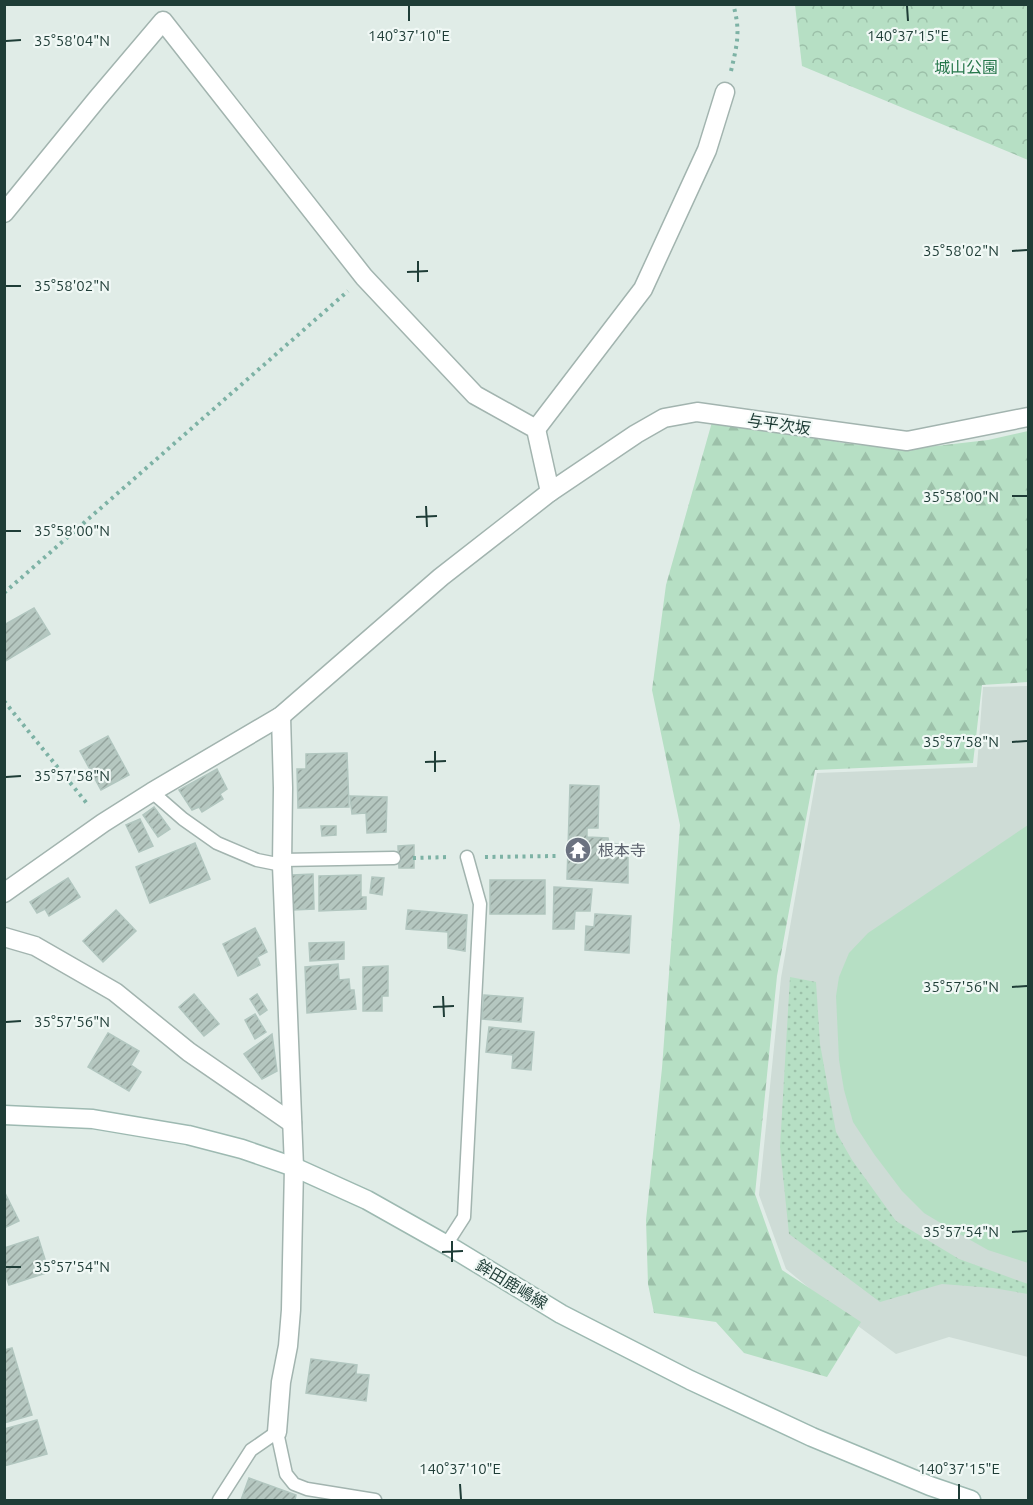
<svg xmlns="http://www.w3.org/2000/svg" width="1033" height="1505" font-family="Ubuntu,'Noto Sans JP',sans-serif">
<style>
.built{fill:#cedcd6}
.grass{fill:url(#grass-dots)}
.forest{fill:url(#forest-firs)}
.park{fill:url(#park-crowns)}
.pitch{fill:#b6dfc4}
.building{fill:url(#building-hatch);stroke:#b1c6bf;stroke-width:1.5}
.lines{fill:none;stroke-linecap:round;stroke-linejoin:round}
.service-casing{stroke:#a2b4af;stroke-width:15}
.minor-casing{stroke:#a2b4af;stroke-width:21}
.secondary-casing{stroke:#9db9b1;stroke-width:21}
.path{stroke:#7db2a5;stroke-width:4;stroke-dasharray:3 4.5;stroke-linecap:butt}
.service{stroke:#fff;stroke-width:12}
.minor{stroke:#fff;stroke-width:18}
.secondary{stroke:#fff;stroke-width:18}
.ticks{fill:none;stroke:#1f3d37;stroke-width:2}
.labels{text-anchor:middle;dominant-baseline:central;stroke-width:4.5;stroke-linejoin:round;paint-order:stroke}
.park-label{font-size:16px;fill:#26774b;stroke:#f0f8f5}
.street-label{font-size:16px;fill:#1f3d37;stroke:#f0f8f5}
.worship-label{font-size:16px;fill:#5b616d;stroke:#f0f8f5;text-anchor:start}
.ticks-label{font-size:15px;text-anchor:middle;fill:#1f3d37;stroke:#f0f8f5;stroke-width:4.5;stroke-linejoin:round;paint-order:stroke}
</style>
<defs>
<pattern id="grass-dots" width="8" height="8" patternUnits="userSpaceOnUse" patternTransform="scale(1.5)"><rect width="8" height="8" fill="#b6dfc4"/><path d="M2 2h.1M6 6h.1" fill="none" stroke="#9cc0a9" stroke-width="1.8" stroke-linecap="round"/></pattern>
<pattern id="forest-firs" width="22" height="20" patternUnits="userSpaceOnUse" patternTransform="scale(1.5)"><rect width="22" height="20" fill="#b6dfc4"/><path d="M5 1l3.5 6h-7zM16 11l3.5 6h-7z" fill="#9cc0a9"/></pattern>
<pattern id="park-crowns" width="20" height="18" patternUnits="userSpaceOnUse" patternTransform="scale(1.5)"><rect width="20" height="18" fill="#b6dfc4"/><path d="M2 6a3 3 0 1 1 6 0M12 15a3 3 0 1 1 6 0" fill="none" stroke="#9cc0a9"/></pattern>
<pattern id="building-hatch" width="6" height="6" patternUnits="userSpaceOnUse" patternTransform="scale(1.5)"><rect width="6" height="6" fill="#b5c7c0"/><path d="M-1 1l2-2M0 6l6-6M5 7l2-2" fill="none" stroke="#93a39d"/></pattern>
</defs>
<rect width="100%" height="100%" fill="#e0ece7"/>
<!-- built -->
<path class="built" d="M 1028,686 L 1028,1357 L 949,1337 L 896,1354 L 831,1306 L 786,1269 L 759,1195 L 781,978 L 817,773 L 977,767 L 983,687 Z"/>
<!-- grass -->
<path class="grass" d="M 790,977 L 816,982 L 820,1044 L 836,1132 L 852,1160 L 896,1221 L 959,1259 L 1028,1284 L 1028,1294 L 993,1288 L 942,1284 L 880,1302 L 789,1234 L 780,1147 Z"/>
<!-- forest -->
<path class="forest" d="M 712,422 L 814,437 L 843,443 L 897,448 L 927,447 L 988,440 L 1028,431 L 1028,682 L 982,685 L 973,763 L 815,770 L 777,976 L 755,1194 L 782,1270 L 861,1322 L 827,1377 L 744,1353 L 716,1322 L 654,1313 L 648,1284 L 646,1220 L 662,1068 L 680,825 L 652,690 L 666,585 Z"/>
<!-- park -->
<path class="park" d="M 795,5 L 1028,5 L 1028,160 L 802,66 Z"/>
<!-- pitch -->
<path class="pitch" d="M 1028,825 L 1028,1263 L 988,1250 L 949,1228 L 924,1213 L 902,1191 L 874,1154 L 853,1122 L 844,1090 L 839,1060 L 836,996 L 839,977 L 849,953 L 868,933 Z"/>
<!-- building -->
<g class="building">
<path d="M 34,608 L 50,634 L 4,662 L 4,625 Z"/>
<path d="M 108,736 L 129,775 L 101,790 L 80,751 Z"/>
<path d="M 347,753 L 349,807 L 298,808 L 297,769 L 306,769 L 306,754 Z"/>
<path d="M 217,769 L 227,789 L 220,794 L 223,799 L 202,812 L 199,807 L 192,810 L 179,790 Z"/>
<path d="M 570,785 L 599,786 L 598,828 L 587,828 L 587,837 L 608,838 L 609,843 L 628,845 L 628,883 L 567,879 Z"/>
<path d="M 350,796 L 387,797 L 386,832 L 367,833 L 366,813 L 352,814 Z"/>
<path d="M 154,807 L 170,829 L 158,837 L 143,815 Z"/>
<path d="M 140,819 L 153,846 L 139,852 L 126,825 Z"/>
<path d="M 321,826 L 336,826 L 336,835 L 322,836 Z"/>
<path d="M 195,843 L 210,879 L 150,903 L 136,867 Z"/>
<path d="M 414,845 L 414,868 L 399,868 L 398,846 Z"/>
<path d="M 313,874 L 314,909 L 293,910 L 292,875 Z"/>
<path d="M 361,875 L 361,897 L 366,897 L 366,909 L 319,911 L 319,876 Z"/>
<path d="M 372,877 L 384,878 L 382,895 L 370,893 Z"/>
<path d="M 68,878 L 80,897 L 49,916 L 45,909 L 37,913 L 30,902 Z"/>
<rect x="490" y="880" width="55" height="34"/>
<path d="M 554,887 L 592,889 L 590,911 L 575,911 L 574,929 L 553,929 Z"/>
<path d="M 116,910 L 136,931 L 103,962 L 83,941 Z"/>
<path d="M 408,910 L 467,915 L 465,951 L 448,948 L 448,932 L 406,929 Z"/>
<path d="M 595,914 L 631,916 L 629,953 L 585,950 L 586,926 L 594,927 Z"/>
<path d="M 255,928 L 267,952 L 257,957 L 260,965 L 238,976 L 223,944 Z"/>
<path d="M 344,942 L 344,959 L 310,961 L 309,943 Z"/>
<path d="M 338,964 L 339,980 L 349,979 L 350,990 L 354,990 L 356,1009 L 307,1013 L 305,967 Z"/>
<path d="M 388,966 L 388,996 L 382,996 L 382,1011 L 363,1011 L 363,967 Z"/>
<path d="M 194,994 L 219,1024 L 204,1036 L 179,1007 Z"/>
<path d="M 257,994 L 267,1010 L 260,1015 L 250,999 Z"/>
<path d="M 484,995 L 523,998 L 521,1022 L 482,1019 Z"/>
<path d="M 255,1014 L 266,1032 L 255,1039 L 245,1020 Z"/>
<path d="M 489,1027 L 534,1032 L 531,1070 L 512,1068 L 513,1055 L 486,1052 Z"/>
<path d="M 108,1033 L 139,1051 L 131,1065 L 141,1072 L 129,1091 L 88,1067 Z"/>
<path d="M 272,1034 L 277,1071 L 262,1079 L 244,1054 Z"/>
<path d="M 4,1191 L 19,1221 L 4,1228 Z"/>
<path d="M 38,1237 L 49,1272 L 9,1285 L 4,1271 L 4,1248 Z"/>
<path d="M 12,1348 L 32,1415 L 4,1423 L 4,1350 Z"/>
<path d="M 311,1359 L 357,1365 L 356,1374 L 369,1375 L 366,1401 L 306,1393 Z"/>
<path d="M 37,1420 L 47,1454 L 4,1466 L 4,1429 Z"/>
<path d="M 249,1478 L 296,1495 L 295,1500 L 241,1500 Z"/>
</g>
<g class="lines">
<defs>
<g id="service">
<path d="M 152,792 L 183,819 L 217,843 L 257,860 L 282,865"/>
<path d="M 282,860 L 394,858"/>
<path d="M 446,1245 L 464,1217 L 480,904 L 467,857"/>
<path d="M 219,1500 L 251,1450 L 277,1432 L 286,1474 L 294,1484 L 307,1489 L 375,1500"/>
</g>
<g id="minor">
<path d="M 4,213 L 97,99 L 163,21 L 364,277 L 475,395 L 536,429 L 550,492 L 441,577 L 281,716 L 152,792 L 103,823 L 4,893"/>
<path d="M 536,429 L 643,289 L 707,150 L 725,92"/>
<path d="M 550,492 L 636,434 L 664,418 L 697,412 L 907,441 L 1028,417"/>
<path d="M 4,937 L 35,946 L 115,992 L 189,1052 L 292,1123"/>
<path d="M 277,1432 L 281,1382 L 288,1346 L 291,1310 L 294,1167 L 282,865 L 283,788 L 281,716"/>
</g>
<path id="secondary" d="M 4,1115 L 93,1119 L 188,1135 L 242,1149 L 294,1167 L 367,1200 L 454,1249 L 561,1314 L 690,1380 L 812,1437 L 930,1486 L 971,1500"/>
</defs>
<!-- service casing -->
<use href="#service" class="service-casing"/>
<!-- minor casing -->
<use href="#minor" class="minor-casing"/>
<!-- secondary casing -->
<use href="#secondary" class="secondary-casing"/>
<!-- path -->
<g class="path">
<path d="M 731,71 C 737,45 741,31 733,4"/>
<path d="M 4,593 L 348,291"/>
<path d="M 4,701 L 89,806"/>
<path d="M 485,857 L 556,856"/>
<path d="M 413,858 L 450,857"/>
</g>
<!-- service -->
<use href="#service" class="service"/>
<!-- minor -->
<use href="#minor" class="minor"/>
<!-- secondary -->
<use href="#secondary" class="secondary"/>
</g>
<!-- ticks -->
<path class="ticks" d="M 409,6 L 409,21M 907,6 L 908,21M 6,41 L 21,40M 1012,251 L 1027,250M 418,261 L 418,282M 407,272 L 428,271M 6,286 L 21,286M 1012,496 L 1027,496M 426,506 L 427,527M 416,517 L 437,516M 6,531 L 21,531M 1012,742 L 1027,741M 435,751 L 435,772M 425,762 L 446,761M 6,777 L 21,776M 1012,987 L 1027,986M 443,996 L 444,1017M 433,1007 L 454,1006M 6,1022 L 21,1021M 1012,1232 L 1027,1231M 452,1241 L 452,1262M 442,1252 L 463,1251M 6,1267 L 21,1267M 460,1484 L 461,1499M 959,1484 L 959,1499"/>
<!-- icons -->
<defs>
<symbol id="temple-disc" viewBox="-11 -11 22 22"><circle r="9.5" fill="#6b7280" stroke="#f0f8f5"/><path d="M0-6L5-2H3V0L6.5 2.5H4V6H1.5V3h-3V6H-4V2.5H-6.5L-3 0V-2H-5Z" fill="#fff"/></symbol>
</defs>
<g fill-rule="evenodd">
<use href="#temple-disc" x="563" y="835" width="30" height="30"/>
</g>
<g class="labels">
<!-- park labels -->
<g class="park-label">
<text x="966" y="67">城山公園</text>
</g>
<!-- street labels -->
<g class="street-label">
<text transform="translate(779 424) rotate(8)">与平次坂</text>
<text transform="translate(512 1284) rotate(31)">鉾田鹿嶋線</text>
</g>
<!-- worship labels -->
<g class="worship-label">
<text x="598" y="850">根本寺</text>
</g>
</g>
<g class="ticks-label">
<text x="409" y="41">140°37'10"E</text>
<text x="908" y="41">140°37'15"E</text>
<text x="72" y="46">35°58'04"N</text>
<text x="961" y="256">35°58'02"N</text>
<text x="72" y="291">35°58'02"N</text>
<text x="961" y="502">35°58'00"N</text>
<text x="72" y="536">35°58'00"N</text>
<text x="961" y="747">35°57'58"N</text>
<text x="72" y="781">35°57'58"N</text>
<text x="961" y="992">35°57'56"N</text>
<text x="72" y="1027">35°57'56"N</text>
<text x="961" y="1237">35°57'54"N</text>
<text x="72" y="1272">35°57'54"N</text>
<text x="460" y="1474">140°37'10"E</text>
<text x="959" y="1474">140°37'15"E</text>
</g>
<!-- border -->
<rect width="1033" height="1505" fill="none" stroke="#1f3d37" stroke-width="12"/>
</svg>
